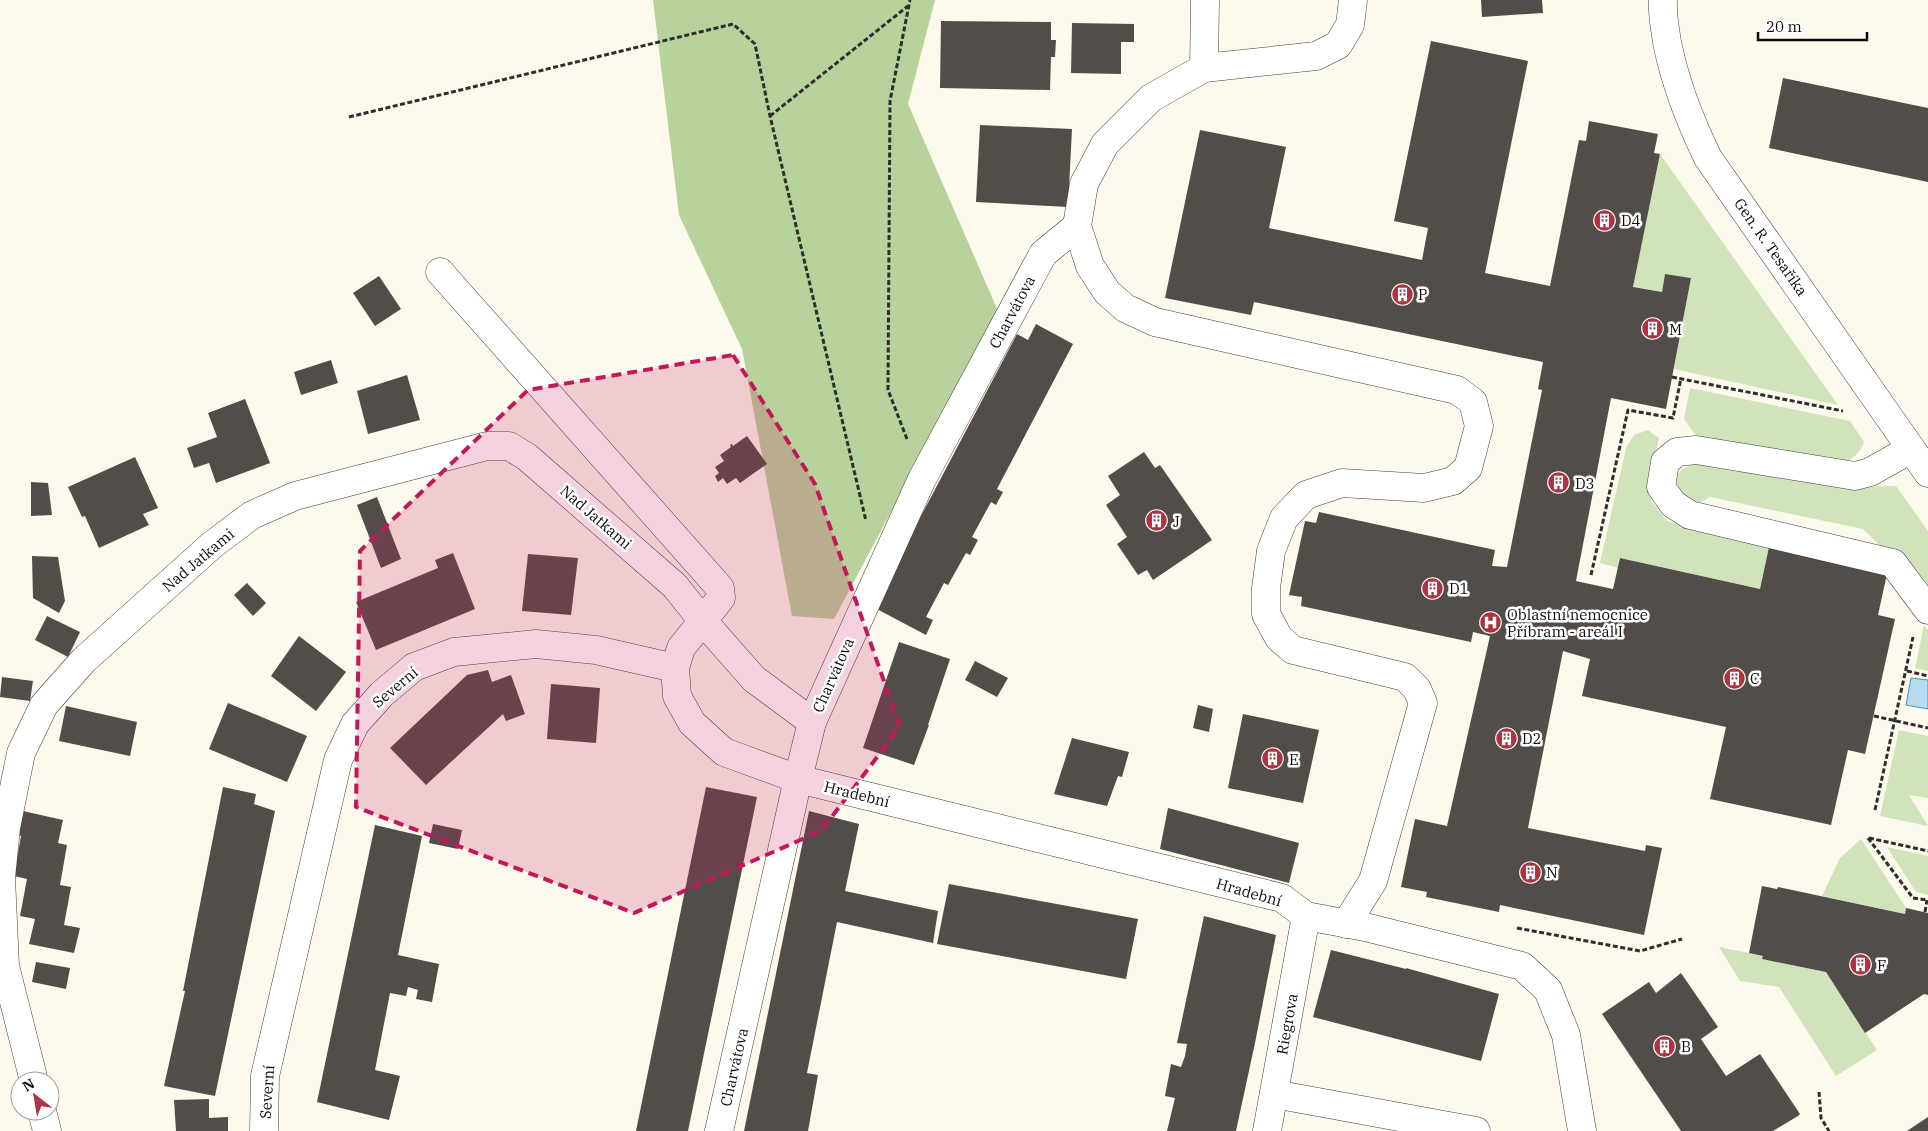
<svg xmlns="http://www.w3.org/2000/svg" width="1928" height="1131" font-family="'IBM Plex Serif',serif">
<style>
.green{fill:#d1e3ba}
.forest{fill:#b7d29b}
.water{fill:#b7dcee;stroke:#4694bd}
.building{fill:#534d49}
.lines{fill:none;stroke-linecap:round;stroke-linejoin:round}
.minor-casing{stroke:#3f3f3f;stroke-width:29}
.path{stroke:#2e2e2e;stroke-width:3;stroke-dasharray:5 2.5;stroke-linecap:butt}
.minor{stroke:#fff;stroke-width:28}
.marked{fill:#c2185b;fill-opacity:0.2;stroke:#c2185b;stroke-width:4;stroke-dasharray:10 6;stroke-linejoin:round}
.labels{text-anchor:middle;dominant-baseline:central;stroke-width:5;stroke-linejoin:round;paint-order:stroke}
.poi-label{font-size:15px;fill:#0c0c0c;stroke:#fff;text-anchor:start}
.street-label{font-size:15px;fill:#0c0c0c;stroke:#fff}
</style>
<rect width="100%" height="100%" fill="#fdf9ec"/>
<!-- green -->
<g class="green">
<path d="M 1660,154 L 1838,405 L 1674,369 L 1691,278 L 1665,274 L 1662,292 L 1633,287 Z"/>
<path d="M 1690,388 L 1850,421 L 1864,442 C 1860,454 1852,459 1840,465 L 1707,444 L 1694,433 L 1684,419 Z"/>
<path d="M 1648,430 L 1659,438 L 1650,476 L 1651,501 L 1667,521 L 1769,547 L 1760,589 L 1620,558 L 1618,568 L 1600,563 L 1626,448 L 1634,435 Z"/>
<path d="M 1698,463 L 1858,487 L 1896,486 L 1928,531 L 1928,590 L 1926,592 L 1863,529 L 1710,497 L 1701,502 L 1687,502 L 1674,483 C 1678,470 1685,466 1698,463 Z"/>
<path d="M 1924,625 L 1928,630 L 1928,671 L 1915,668 Z"/>
<path d="M 1899,730 L 1928,736 L 1928,798 L 1909,795 L 1928,826 L 1880,816 Z"/>
<path d="M 1861,839 L 1906,908 L 1905,914 L 1822,896 L 1840,858 Z"/>
<path d="M 1887,847 L 1928,856 L 1928,895 L 1916,892 Z"/>
<path d="M 1719,947 L 1763,956 L 1763,959 L 1826,972 L 1877,1050 L 1836,1076 L 1779,987 L 1740,981 Z"/>
</g>
<!-- forest -->
<path class="forest" d="M 653,0 L 935,0 L 908,104 L 998,311 L 834,619 L 792,616 L 742,349 L 679,215 Z"/>
<!-- water -->
<path class="water" d="M 1911,678 L 1928,680 L 1928,709 L 1906,705 Z"/>
<!-- building -->
<g class="building">
<path d="M 1481,0 L 1542,0 L 1543,13 L 1482,17 Z"/>
<path d="M 941,21 L 1051,22 L 1051,40 L 1056,40 L 1055,57 L 1051,57 L 1050,90 L 940,88 Z"/>
<path d="M 1072,23 L 1134,24 L 1134,42 L 1121,42 L 1121,74 L 1071,73 Z"/>
<path d="M 1431,41 L 1528,61 L 1485,273 L 1550,286 L 1579,140 L 1586,141 L 1589,121 L 1658,134 L 1654,153 L 1660,154 L 1633,287 L 1662,292 L 1665,274 L 1691,278 L 1666,409 L 1611,398 L 1576,581 L 1613,589 L 1620,558 L 1760,589 L 1769,547 L 1892,551 L 1878,615 L 1895,619 L 1865,754 L 1848,750 L 1831,825 L 1710,799 L 1726,727 L 1582,696 L 1590,659 L 1563,651 L 1528,828 L 1645,851 L 1646,845 L 1662,848 L 1644,935 L 1500,905 L 1499,912 L 1426,897 L 1427,892 L 1401,887 L 1415,819 L 1447,826 L 1490,636 L 1473,632 L 1471,642 L 1301,606 L 1302,597 L 1289,595 L 1305,521 L 1316,523 L 1319,512 L 1495,550 L 1492,566 L 1507,567 L 1542,390 L 1538,389 L 1543,362 L 1254,302 L 1251,315 L 1165,298 L 1200,130 L 1286,147 L 1269,228 L 1422,260 L 1428,228 L 1394,221 Z"/>
<path d="M 1783,78 L 1928,108 L 1928,182 L 1769,148 Z"/>
<path d="M 980,125 L 1072,129 L 1068,207 L 976,202 Z"/>
<path d="M 379,276 L 401,309 L 375,326 L 353,293 Z"/>
<path d="M 1036,324 L 1073,344 L 997,489 L 1003,492 L 996,505 L 991,502 L 972,537 L 978,540 L 970,555 L 966,553 L 948,585 L 944,583 L 926,617 L 933,620 L 926,635 L 873,607 L 1017,334 L 1028,340 Z"/>
<path d="M 331,360 L 338,383 L 301,395 L 294,372 Z"/>
<path d="M 407,375 L 420,420 L 368,434 L 357,391 Z"/>
<path d="M 245,399 L 270,463 L 216,483 L 209,463 L 194,468 L 187,448 L 217,437 L 208,413 Z"/>
<path d="M 747,436 L 767,464 L 740,483 L 736,478 L 727,484 L 723,478 L 718,482 L 715,476 L 719,473 L 715,467 L 724,461 L 720,455 L 731,447 L 730,445 L 732,444 L 733,446 Z"/>
<path d="M 1144,452 L 1155,468 L 1160,465 L 1212,540 L 1153,580 L 1147,570 L 1138,575 L 1117,544 L 1127,537 L 1106,505 L 1120,495 L 1108,476 Z"/>
<path d="M 135,457 L 158,508 L 143,514 L 149,525 L 99,548 L 85,516 L 82,517 L 68,487 Z"/>
<path d="M 31,482 L 48,483 L 52,515 L 31,516 Z"/>
<path d="M 377,497 L 401,559 L 381,568 L 357,505 Z"/>
<path d="M 453,553 L 475,609 L 376,650 L 356,602 L 438,568 L 435,560 Z"/>
<path d="M 528,554 L 578,558 L 571,615 L 522,611 Z"/>
<path d="M 32,556 L 58,557 L 65,601 L 59,613 L 33,598 Z"/>
<path d="M 247,583 L 266,603 L 253,616 L 234,595 Z"/>
<path d="M 47,616 L 80,632 L 68,657 L 35,640 Z"/>
<path d="M 299,636 L 346,672 L 316,711 L 271,676 Z"/>
<path d="M 899,642 L 950,659 L 928,725 L 929,725 L 914,765 L 863,748 Z"/>
<path d="M 975,661 L 1008,678 L 997,697 L 965,680 Z"/>
<path d="M 488,670 L 492,682 L 511,675 L 525,714 L 506,721 L 503,714 L 426,785 L 390,748 L 467,675 Z"/>
<path d="M 2,677 L 33,681 L 30,701 L 0,697 Z"/>
<path d="M 551,684 L 600,688 L 596,743 L 547,739 Z"/>
<path d="M 228,703 L 307,736 L 287,782 L 209,749 Z"/>
<path d="M 1198,705 L 1213,709 L 1209,732 L 1193,728 Z"/>
<path d="M 66,706 L 137,722 L 130,756 L 59,741 Z"/>
<path d="M 1243,714 L 1319,730 L 1303,803 L 1228,788 Z"/>
<path d="M 1072,738 L 1129,752 L 1122,777 L 1118,776 L 1107,806 L 1054,794 Z"/>
<path d="M 223,787 L 256,794 L 254,804 L 275,811 L 215,1096 L 164,1086 L 185,991 L 183,991 Z"/>
<path d="M 706,787 L 757,797 L 688,1131 L 636,1131 Z"/>
<path d="M 1168,808 L 1299,843 L 1289,883 L 1160,849 Z"/>
<path d="M 23,811 L 63,820 L 58,843 L 67,845 L 60,885 L 71,887 L 64,925 L 80,928 L 74,953 L 29,944 L 35,919 L 20,916 L 27,879 L 14,876 L 21,836 L 18,835 Z"/>
<path d="M 809,811 L 859,824 L 845,891 L 938,911 L 933,943 L 837,922 L 807,1073 L 818,1075 L 808,1131 L 744,1131 Z"/>
<path d="M 433,824 L 462,830 L 458,849 L 429,843 Z"/>
<path d="M 375,825 L 422,836 L 398,955 L 439,964 L 432,1002 L 416,999 L 418,990 L 408,987 L 406,996 L 390,993 L 375,1070 L 400,1076 L 389,1120 L 317,1102 Z"/>
<path d="M 949,884 L 1138,919 L 1126,979 L 937,944 Z"/>
<path d="M 1762,886 L 1777,889 L 1778,887 L 1905,914 L 1906,908 L 1928,913 L 1928,995 L 1924,994 L 1865,1033 L 1826,972 L 1762,959 L 1763,956 L 1749,953 Z"/>
<path d="M 1204,916 L 1276,935 L 1255,1043 L 1236,1131 L 1167,1131 L 1175,1098 L 1165,1096 L 1171,1064 L 1181,1067 L 1185,1056 L 1187,1044 L 1177,1043 Z"/>
<path d="M 1331,950 L 1406,969 L 1406,968 L 1499,994 L 1481,1061 L 1313,1017 Z"/>
<path d="M 36,962 L 70,968 L 66,989 L 32,982 Z"/>
<path d="M 1681,973 L 1718,1027 L 1701,1039 L 1726,1076 L 1760,1054 L 1800,1114 L 1798,1116 L 1773,1131 L 1681,1131 L 1602,1014 L 1649,982 L 1656,993 Z"/>
<path d="M 209,1099 L 209,1118 L 228,1117 L 228,1131 L 176,1131 L 174,1100 Z"/>
<path d="M 1928,1117 L 1928,1131 L 1907,1131 Z"/>
</g>
<g class="lines">
<defs>
<g id="minor">
<path d="M 1205,0 L 1204,68 L 1316,56 L 1338,45 L 1350,25 L 1353,0"/>
<path d="M 1663,0 C 1662,15 1665,28 1667,42 C 1675,83 1690,121 1708,158 L 1928,473"/>
<path d="M 1204,68 L 1151,98 L 1105,144 L 1084,184 L 1077,226 L 1090,266 L 1107,292 L 1125,308 L 1155,322 L 1457,390 L 1473,402 L 1479,426 L 1468,468 L 1453,481 L 1424,488 L 1342,483 L 1306,495 L 1284,518 L 1271,551 L 1266,588 L 1266,614 L 1279,638 L 1293,650 L 1405,677 L 1417,689 L 1423,703 L 1373,881 L 1346,924"/>
<path d="M 440,272 L 720,588 L 721,598 L 681,648 L 675,668 L 677,696 L 692,723 L 724,752 L 798,779 L 1282,898 L 1306,916 L 1365,927 L 1522,966 L 1548,990 L 1566,1035 L 1582,1131"/>
<path d="M 1911,449 L 1870,472 L 1855,476 L 1696,450 L 1677,452 L 1665,462 L 1661,487 L 1673,504 L 1690,515 L 1893,563 L 1928,610"/>
<path d="M 34,1081 L 5,966 L 1,878 L 6,828 L 21,753 L 44,705 L 84,660 L 212,545 L 252,515 L 295,496 L 487,446 L 509,446 L 527,457 L 675,586 L 702,620 L 754,679 L 812,722"/>
<path d="M 1274,1094 L 1476,1131"/>
<path d="M 42,1111 L 47,1131"/>
<path d="M 264,1131 L 265,1076 L 338,760 L 355,724 L 382,694 L 414,667 L 454,652 L 536,644 L 596,650 L 675,668"/>
<path d="M 719,1131 L 798,779 L 812,722 L 922,479 L 1043,254 L 1077,226"/>
<path d="M 1267,1131 L 1306,916"/>
</g>
</defs>
<!-- minor casing -->
<use href="#minor" class="minor-casing"/>
<!-- path -->
<g class="path">
<path d="M 770,116 L 908,6"/>
<path d="M 349,117 L 733,24 L 755,44 L 770,116 L 866,521"/>
<path d="M 1672,377 L 1843,411"/>
<path d="M 907,439 L 888,390 L 890,101 L 910,0"/>
<path d="M 1591,575 L 1628,410 L 1673,418 L 1681,378"/>
<path d="M 1907,671 L 1928,676"/>
<path d="M 1874,716 L 1928,728"/>
<path d="M 1875,810 L 1913,637"/>
<path d="M 1868,838 L 1913,898 L 1928,900"/>
<path d="M 1869,838 L 1928,851"/>
<path d="M 1925,912 L 1927,900"/>
<path d="M 1517,928 L 1640,951 L 1682,939"/>
<path d="M 1819,1092 L 1821,1118 L 1829,1131"/>
</g>
<!-- minor -->
<use href="#minor" class="minor"/>
</g>
<!-- marked area -->
<path class="marked" d="M 733,355 L 815,484 L 900,727 L 821,831 L 634,913 L 356,807 L 360,551 L 528,390 Z"/>
<!-- icons -->
<defs>
<symbol id="building-disc" viewBox="-11 -11 22 22"><circle r="9.5" fill="#ab3440" stroke="#fff"/><path d="M-4-6H4V6H1V3H-1V6H-4ZM-2.5-4.3h1.7v1.8h-1.7ZM.8-4.3h1.7v1.8H.8ZM-2.5-1h1.7V.8h-1.7ZM.8-1h1.7V.8H.8Z" fill="#fff"/></symbol>
<symbol id="hospital-disc" viewBox="-11 -11 22 22"><circle r="9.5" fill="#ab3440" stroke="#fff"/><path d="M-5-5h3v3.5h4V-5h3V5h-3V1.5h-4V5h-3Z" fill="#fff"/></symbol>
</defs>
<g fill-rule="evenodd">
<use href="#building-disc" x="1592" y="208" width="25" height="25"/>
<use href="#building-disc" x="1390" y="282" width="25" height="25"/>
<use href="#building-disc" x="1640" y="316" width="25" height="25"/>
<use href="#building-disc" x="1546" y="470" width="25" height="25"/>
<use href="#building-disc" x="1144" y="508" width="25" height="25"/>
<use href="#building-disc" x="1420" y="576" width="25" height="25"/>
<use href="#hospital-disc" x="1478" y="610" width="25" height="25"/>
<use href="#building-disc" x="1722" y="666" width="25" height="25"/>
<use href="#building-disc" x="1494" y="726" width="25" height="25"/>
<use href="#building-disc" x="1260" y="746" width="25" height="25"/>
<use href="#building-disc" x="1518" y="860" width="25" height="25"/>
<use href="#building-disc" x="1848" y="952" width="25" height="25"/>
<use href="#building-disc" x="1652" y="1034" width="25" height="25"/>
</g>
<g class="labels">
<!-- poi labels -->
<g class="poi-label">
<text x="1621" y="220">D4</text>
<text x="1418" y="294">P</text>
<text x="1669" y="329">M</text>
<text x="1575" y="483">D3</text>
<text x="1173" y="521">J</text>
<text x="1449" y="588">D1</text>
<text x="1507" y="614">Oblastní nemocnice<tspan x="1507" dy="17">Příbram - areál I</tspan></text>
<text x="1750" y="678">C</text>
<text x="1522" y="738">D2</text>
<text x="1289" y="759">E</text>
<text x="1546" y="872">N</text>
<text x="1877" y="965">F</text>
<text x="1681" y="1046">B</text>
</g>
<!-- street labels -->
<g class="street-label">
<text transform="translate(1771 247) rotate(55)">Gen. R. Tesaříka</text>
<text transform="translate(1012 312) rotate(-62)">Charvátova</text>
<text transform="translate(596 517) rotate(41)">Nad Jatkami</text>
<text transform="translate(198 560) rotate(-40)">Nad Jatkami</text>
<text transform="translate(833 675) rotate(-66)">Charvátova</text>
<text transform="translate(395 687) rotate(-40)">Severní</text>
<text transform="translate(857 794) rotate(14)">Hradební</text>
<text transform="translate(1249 892) rotate(16)">Hradební</text>
<text transform="translate(1287 1024) rotate(-80)">Riegrova</text>
<text transform="translate(734 1067) rotate(-77)">Charvátova</text>
<text transform="translate(267 1092) rotate(-86)">Severní</text>
</g>
</g>
<!-- north arrow -->
<g transform="translate(35 1096) rotate(329)"><circle r="24" fill="#ffffff" stroke="#9e9e9e"/>
<path d="M0-4L9 19L0 12L-9 19Z" fill="#ab3440"/>
<text y="-8" font-size="14" font-weight="bold" text-anchor="middle" fill="#0c0c0c">N</text>
</g>
<!-- scale -->
<path d="M1758 32v8h109v-8" fill="none" stroke="#0c0c0c" stroke-width="2.5"/>
<text x="1766" y="32" font-size="15" fill="#0c0c0c" stroke="#ffffff" stroke-width="4" paint-order="stroke">20 m</text>
</svg>
